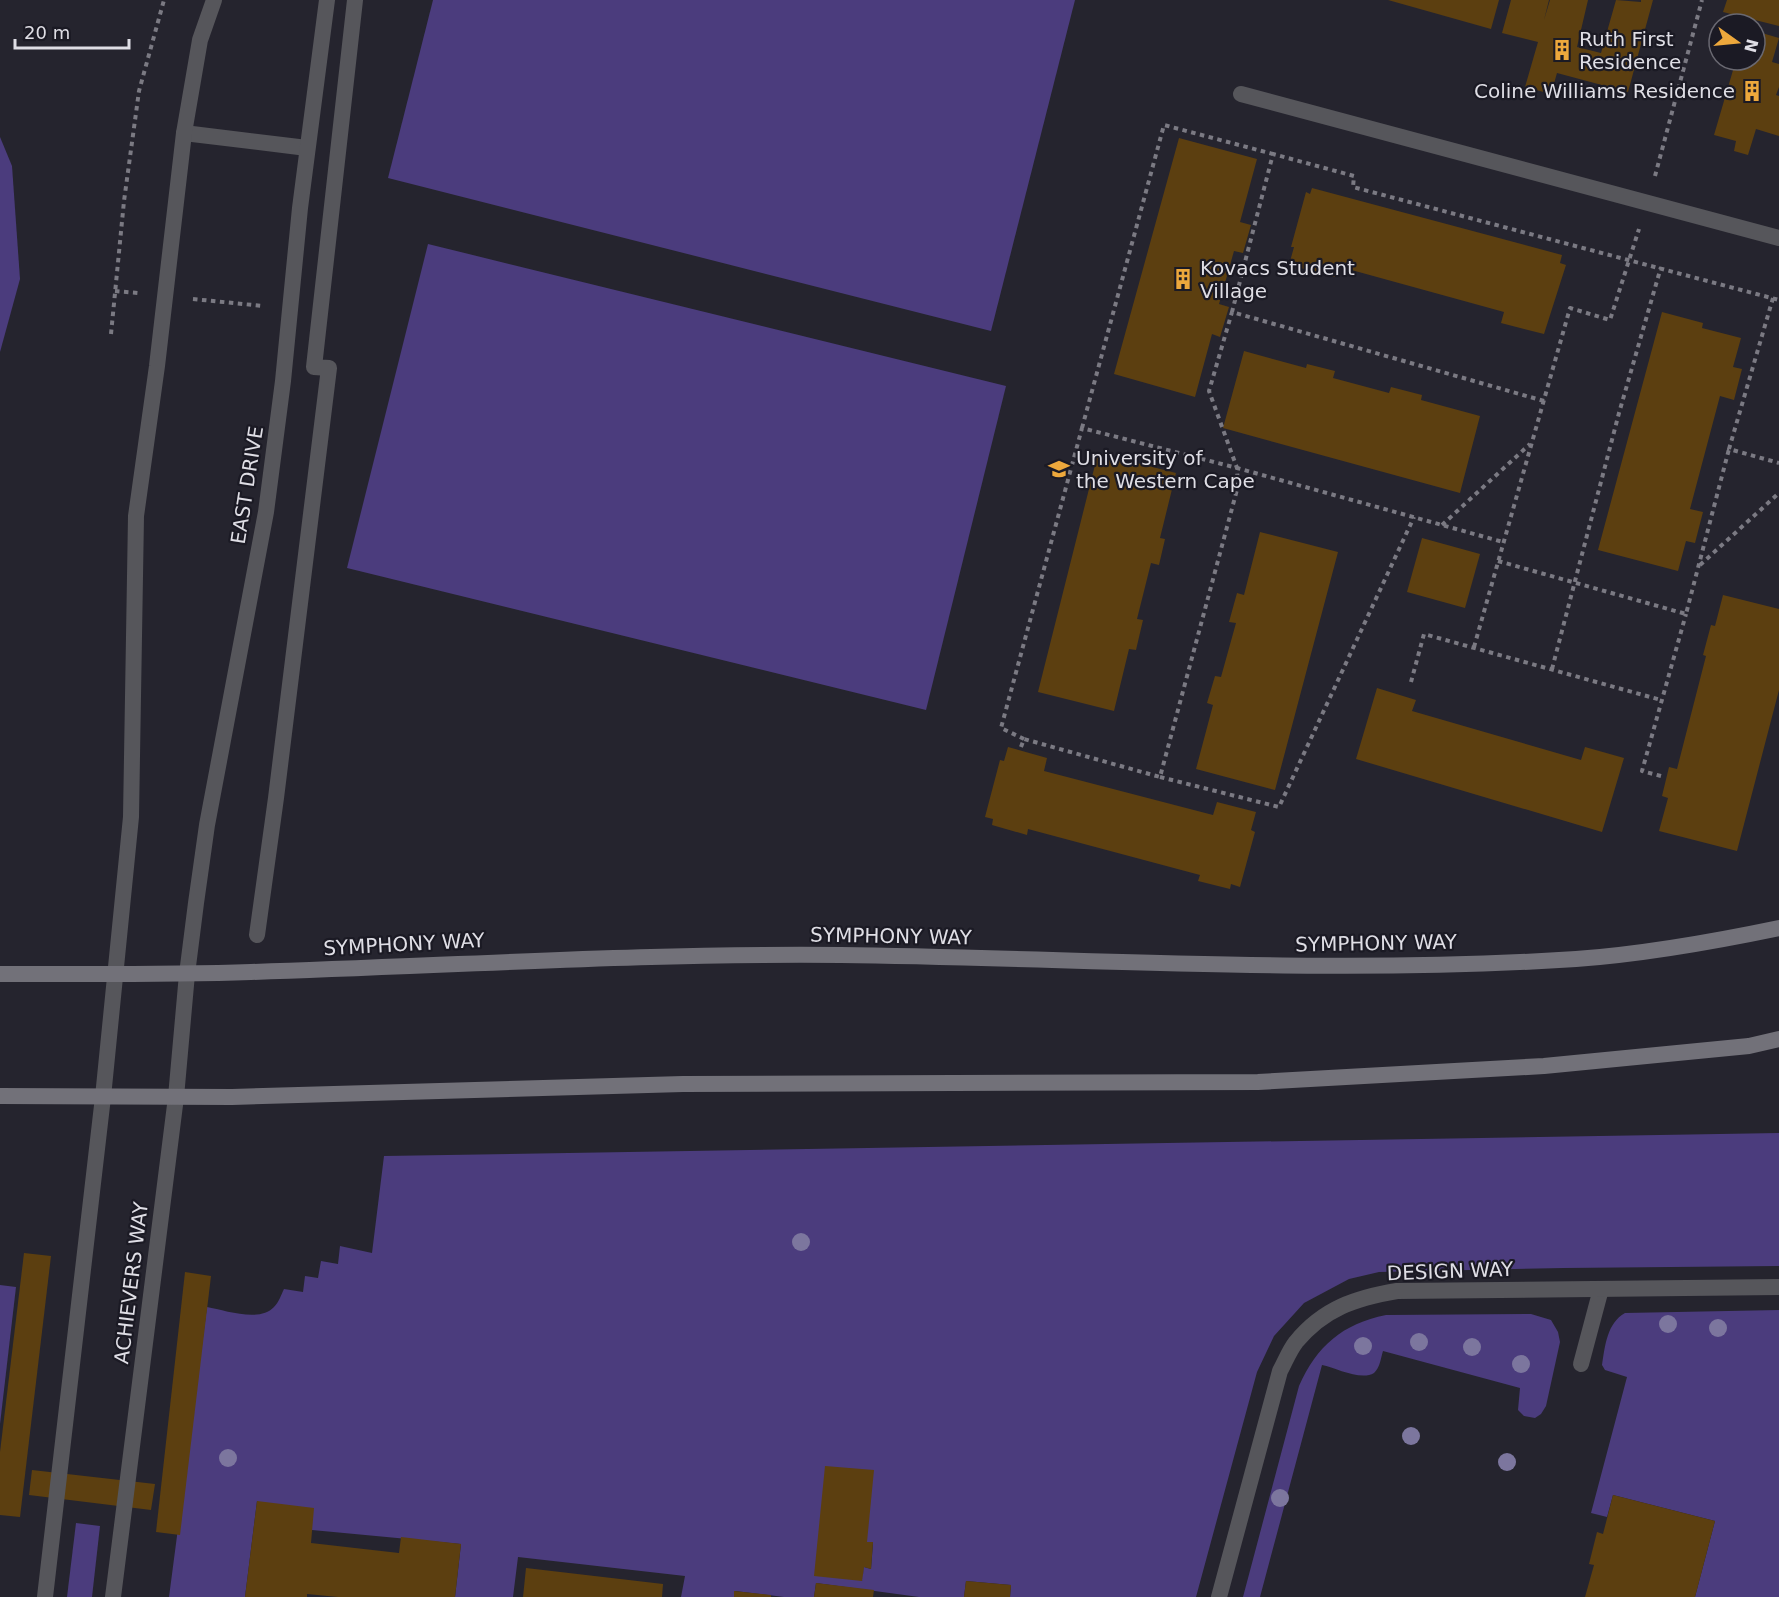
<svg xmlns="http://www.w3.org/2000/svg" width="1779" height="1597" font-family="'DejaVu Sans',sans-serif">
<style>
.green{fill:#4b3c7d;fill-rule:evenodd}
.building{fill:#5c3f10}
.lines{fill:none;stroke-linecap:round;stroke-linejoin:round}
.path{stroke:#7b7a83;stroke-width:4;stroke-dasharray:4.5 4.5;stroke-linecap:butt}
.service{stroke:#56565b;stroke-width:16}
.pedestrian{stroke:#56565b;stroke-width:16}
.secondary{stroke:#727179;stroke-width:16}
.tree{fill:#7c769e}
.labels{text-anchor:middle;dominant-baseline:central;stroke-width:4.5;stroke-linejoin:round;paint-order:stroke}
.poi-label{font-size:20px;fill:#dfdee5;stroke:#1b1a24;text-anchor:start}
.street-label{font-size:20px;fill:#dfdee5;stroke:#1b1a24}
</style>
<rect width="100%" height="100%" fill="#25242e"/>
<!-- green -->
<g class="green">
<path d="M 433,0 L 1075,0 L 991,331 L 388,178 Z"/>
<path d="M 0,137 L 12,166 L 20,279 L 0,352 Z"/>
<path d="M 428,244 L 1006,386 L 926,710 L 347,568 Z"/>
<path d="M 1779,1133 L 1779,1266 L 1564,1268 L 1379,1272 L 1349,1279 L 1304,1303 L 1274,1336 L 1257,1372 L 1196,1597 L 1010,1597 L 1011,1585 L 966,1581 L 964,1597 L 919,1597 L 816,1583 L 814,1597 L 784,1597 L 735,1591 L 734,1597 L 681,1597 L 685,1576 L 518,1557 L 513,1597 L 455,1597 L 461,1544 L 312,1530 L 257,1501 L 245,1597 L 169,1597 L 207,1307 C 225,1310 259,1323 274,1307 C 279,1302 281,1295 284,1289 L 303,1292 L 305,1276 L 318,1278 L 321,1261 L 338,1264 L 340,1246 L 372,1253 L 384,1156 ZM 867,1542 L 873,1543 L 871,1569 L 864,1567 L 862,1581 Z"/>
<path d="M 0,1285 L 16,1287 L 0,1424 Z"/>
<path d="M 1779,1310 L 1779,1597 L 1695,1597 L 1715,1521 L 1613,1495 L 1607,1517 L 1591,1513 L 1627,1377 L 1605,1370 L 1602,1365 C 1605,1346 1607,1323 1625,1313 Z"/>
<path d="M 1531,1314 L 1551,1320 L 1558,1332 L 1560,1342 L 1546,1406 L 1541,1414 L 1535,1418 L 1524,1416 L 1518,1410 L 1520,1388 L 1383,1351 C 1381,1357 1380,1368 1374,1373 C 1361,1381 1336,1368 1322,1365 L 1260,1597 L 1243,1597 L 1299,1386 C 1317,1346 1342,1324 1386,1315 Z"/>
<path d="M 76,1523 L 100,1526 L 92,1597 L 67,1597 Z"/>
</g>
<!-- building -->
<g class="building">
<path d="M 1388,0 L 1499,0 L 1491,29 Z"/>
<path d="M 1511,0 L 1549,0 L 1544,20 L 1550,0 L 1588,0 L 1577,47 L 1601,53 L 1616,0 L 1641,2 L 1641,0 L 1653,0 L 1628,92 L 1557,73 L 1551,94 L 1525,87 L 1538,42 L 1502,33 Z"/>
<path d="M 1727,0 L 1779,0 L 1779,26 L 1723,12 Z"/>
<path d="M 1755,31 L 1779,38 L 1772,62 L 1779,64 L 1779,87 L 1776,95 L 1779,96 L 1779,136 L 1756,129 L 1748,155 L 1734,151 L 1736,141 L 1714,135 L 1736,60 L 1755,60 Z"/>
<path d="M 1179,138 L 1257,159 L 1240,222 L 1251,225 L 1243,253 L 1234,251 L 1219,304 L 1229,307 L 1220,337 L 1212,334 L 1195,397 L 1114,374 Z"/>
<path d="M 1312,188 L 1562,255 L 1560,263 L 1566,265 L 1544,334 L 1501,323 L 1504,312 L 1337,266 L 1335,277 L 1289,265 L 1294,247 L 1291,247 L 1306,192 L 1310,194 Z"/>
<path d="M 1662,312 L 1703,323 L 1702,328 L 1741,338 L 1733,367 L 1742,369 L 1734,400 L 1720,396 L 1690,509 L 1703,512 L 1695,543 L 1686,541 L 1678,571 L 1598,550 Z"/>
<path d="M 1244,351 L 1306,368 L 1307,364 L 1335,371 L 1333,378 L 1389,393 L 1391,387 L 1422,395 L 1421,400 L 1480,416 L 1460,493 L 1223,428 Z"/>
<path d="M 1098,453 L 1176,473 L 1160,538 L 1165,539 L 1159,565 L 1151,563 L 1137,619 L 1143,620 L 1136,650 L 1129,649 L 1114,711 L 1038,692 Z"/>
<path d="M 1260,532 L 1338,552 L 1275,790 L 1196,769 L 1213,705 L 1207,703 L 1215,676 L 1221,677 L 1236,623 L 1229,622 L 1237,593 L 1244,595 Z"/>
<path d="M 1422,538 L 1480,554 L 1465,608 L 1407,592 Z"/>
<path d="M 1723,595 L 1779,609 L 1779,690 L 1737,851 L 1659,831 L 1668,798 L 1662,796 L 1669,767 L 1677,769 L 1706,656 L 1703,655 L 1711,625 L 1715,626 Z"/>
<path d="M 1377,688 L 1416,700 L 1412,711 L 1581,760 L 1585,747 L 1624,758 L 1602,832 L 1356,759 Z"/>
<path d="M 1008,747 L 1047,758 L 1044,771 L 1213,815 L 1217,802 L 1256,812 L 1251,830 L 1255,832 L 1240,887 L 1231,884 L 1230,889 L 1198,881 L 1200,875 L 1028,829 L 1027,835 L 992,825 L 993,819 L 985,817 L 1000,760 L 1004,761 Z"/>
<path d="M 24,1253 L 51,1256 L 20,1517 L 0,1515 L 0,1452 Z"/>
<path d="M 185,1272 L 211,1276 L 180,1535 L 156,1532 Z"/>
<path d="M 825,1466 L 874,1470 L 867,1542 L 873,1542 L 871,1569 L 864,1567 L 862,1581 L 814,1576 Z"/>
<path d="M 32,1470 L 155,1484 L 151,1510 L 29,1495 Z"/>
<path d="M 1613,1495 L 1715,1521 L 1695,1597 L 1585,1597 L 1594,1565 L 1589,1564 L 1597,1532 L 1603,1534 Z"/>
<path d="M 257,1501 L 314,1508 L 311,1543 L 399,1553 L 401,1537 L 461,1544 L 455,1597 L 338,1597 L 307,1594 L 307,1597 L 245,1597 Z"/>
<path d="M 526,1568 L 663,1584 L 662,1597 L 523,1597 Z"/>
<path d="M 966,1581 L 1011,1585 L 1010,1597 L 964,1597 Z"/>
<path d="M 816,1583 L 874,1590 L 873,1597 L 814,1597 Z"/>
<path d="M 734,1591 L 771,1595 L 771,1597 L 734,1597 Z"/>
</g>
<g class="lines">
<!-- path -->
<g class="path">
<path d="M 1655,176 L 1702,0"/>
<path d="M 115,291 L 138,293"/>
<path d="M 1773,298 L 1729,449 L 1779,463"/>
<path d="M 193,299 L 263,306"/>
<path d="M 111,334 L 124,201 L 139,91 L 164,0"/>
<path d="M 1544,401 L 1232,312 L 1273,154 L 1354,176 L 1353,187 L 1779,300"/>
<path d="M 1082,428 L 1164,125 L 1273,154"/>
<path d="M 1442,525 L 1530,444"/>
<path d="M 1498,561 L 1686,614 L 1729,449"/>
<path d="M 1700,565 L 1779,493"/>
<path d="M 1474,647 L 1570,308 L 1610,320 L 1639,229"/>
<path d="M 1552,669 L 1619,413 L 1661,267"/>
<path d="M 1411,682 L 1424,634 L 1661,700"/>
<path d="M 1024,739 L 1001,728 L 1082,428 L 1237,468 L 1209,391 L 1232,312"/>
<path d="M 1021,747 L 1024,739 L 1160,777 L 1238,486 L 1237,468 L 1503,542"/>
<path d="M 1661,776 L 1642,771 L 1686,614"/>
<path d="M 1160,777 L 1279,807 L 1414,517"/>
</g>
<!-- service -->
<g class="service">
<path d="M 1241,94 L 1779,238"/>
<path d="M 184,133 L 307,148"/>
<path d="M 1581,1364 L 1601,1289"/>
<path d="M 45,1597 L 103,1097 L 131,817 L 136,516 L 157,366 L 184,133 L 200,40 L 214,0"/>
<path d="M 113,1597 L 176,1097 L 187,974 L 196,903 L 207,825 L 266,512 L 283,381 L 300,208 L 327,0"/>
<path d="M 1219,1597 L 1280,1371 C 1285,1362 1289,1351 1296,1342 C 1324,1308 1356,1298 1397,1291 L 1779,1287"/>
</g>
<!-- pedestrian -->
<path class="pedestrian" d="M 257,935 L 276,798 L 329,368 L 314,367 L 355,0"/>
<!-- secondary -->
<g class="secondary">
<path d="M 0,974 C 84,974 167,975 251,972 C 448,966 644,953 841,955 C 1086,958 1331,975 1576,959 C 1644,954 1712,942 1779,928"/>
<path d="M 0,1096 L 232,1097 L 683,1084 L 1258,1082 L 1544,1066 L 1749,1046 L 1779,1039"/>
</g>
</g>
<!-- trees -->
<g class="tree">
<circle cx="801" cy="1242" r="9"/>
<circle cx="1668" cy="1324" r="9"/>
<circle cx="1718" cy="1328" r="9"/>
<circle cx="1419" cy="1342" r="9"/>
<circle cx="1363" cy="1346" r="9"/>
<circle cx="1472" cy="1347" r="9"/>
<circle cx="1521" cy="1364" r="9"/>
<circle cx="1411" cy="1436" r="9"/>
<circle cx="228" cy="1458" r="9"/>
<circle cx="1507" cy="1462" r="9"/>
<circle cx="1280" cy="1498" r="9"/>
</g>
<!-- icons -->
<defs>
<symbol id="building-bare" viewBox="-9 -9 18 18"><path d="M-4-6H4V6H1V3H-1V6H-4ZM-2.5-4.3h1.7v1.8h-1.7ZM.8-4.3h1.7v1.8H.8ZM-2.5-1h1.7V.8h-1.7ZM.8-1h1.7V.8H.8Z" fill="#eda83c" stroke="#1b1a24" stroke-width="2.5" paint-order="stroke"/></symbol>
<symbol id="university-bare" viewBox="-9 -9 18 18"><path d="M0-5L7-2L0 1L-7-2ZM-4 1L0 2.5L4 1V4Q0 6-4 4Z" fill="#eda83c" stroke="#1b1a24" stroke-width="2.5" paint-order="stroke"/></symbol>
</defs>
<g fill-rule="evenodd">
<use href="#building-bare" x="1547" y="35" width="30" height="30"/>
<use href="#building-bare" x="1737" y="76" width="30" height="30"/>
<use href="#building-bare" x="1168" y="264" width="30" height="30"/>
<use href="#university-bare" x="1044" y="454" width="30" height="30"/>
</g>
<g class="labels">
<!-- poi labels -->
<g class="poi-label">
<text x="1579" y="39">Ruth First<tspan x="1579" dy="23">Residence</tspan></text>
<text x="1735" y="91" text-anchor="end">Coline Williams Residence</text>
<text x="1200" y="268">Kovacs Student<tspan x="1200" dy="23">Village</tspan></text>
<text x="1076" y="458">University of<tspan x="1076" dy="23">the Western Cape</tspan></text>
</g>
<!-- street labels -->
<g class="street-label">
<text transform="translate(247 485) rotate(-81)">EAST DRIVE</text>
<text transform="translate(891 936) rotate(1)">SYMPHONY WAY</text>
<text transform="translate(1376 943) rotate(-1)">SYMPHONY WAY</text>
<text transform="translate(404 944) rotate(-3)">SYMPHONY WAY</text>
<text transform="translate(1450 1271) rotate(-2)">DESIGN WAY</text>
<text transform="translate(131 1283) rotate(-83)">ACHIEVERS WAY</text>
</g>
</g>
<!-- north arrow -->
<g transform="translate(1737 42) rotate(105)"><circle r="28" fill="#1b1a24" stroke="#696871" stroke-width="1.5"/>
<path d="M0-4.5L10 22L0 15L-10 22Z" fill="#eda83c"/>
<text y="-9" font-size="16" font-weight="bold" text-anchor="middle" fill="#dfdee5">N</text>
</g>
<!-- scale -->
<path d="M15 39v9h114v-9" fill="none" stroke="#dfdee5" stroke-width="3"/>
<text x="24" y="39" font-size="18" fill="#dfdee5" stroke="#1b1a24" stroke-width="4.5" paint-order="stroke">20 m</text>
</svg>
